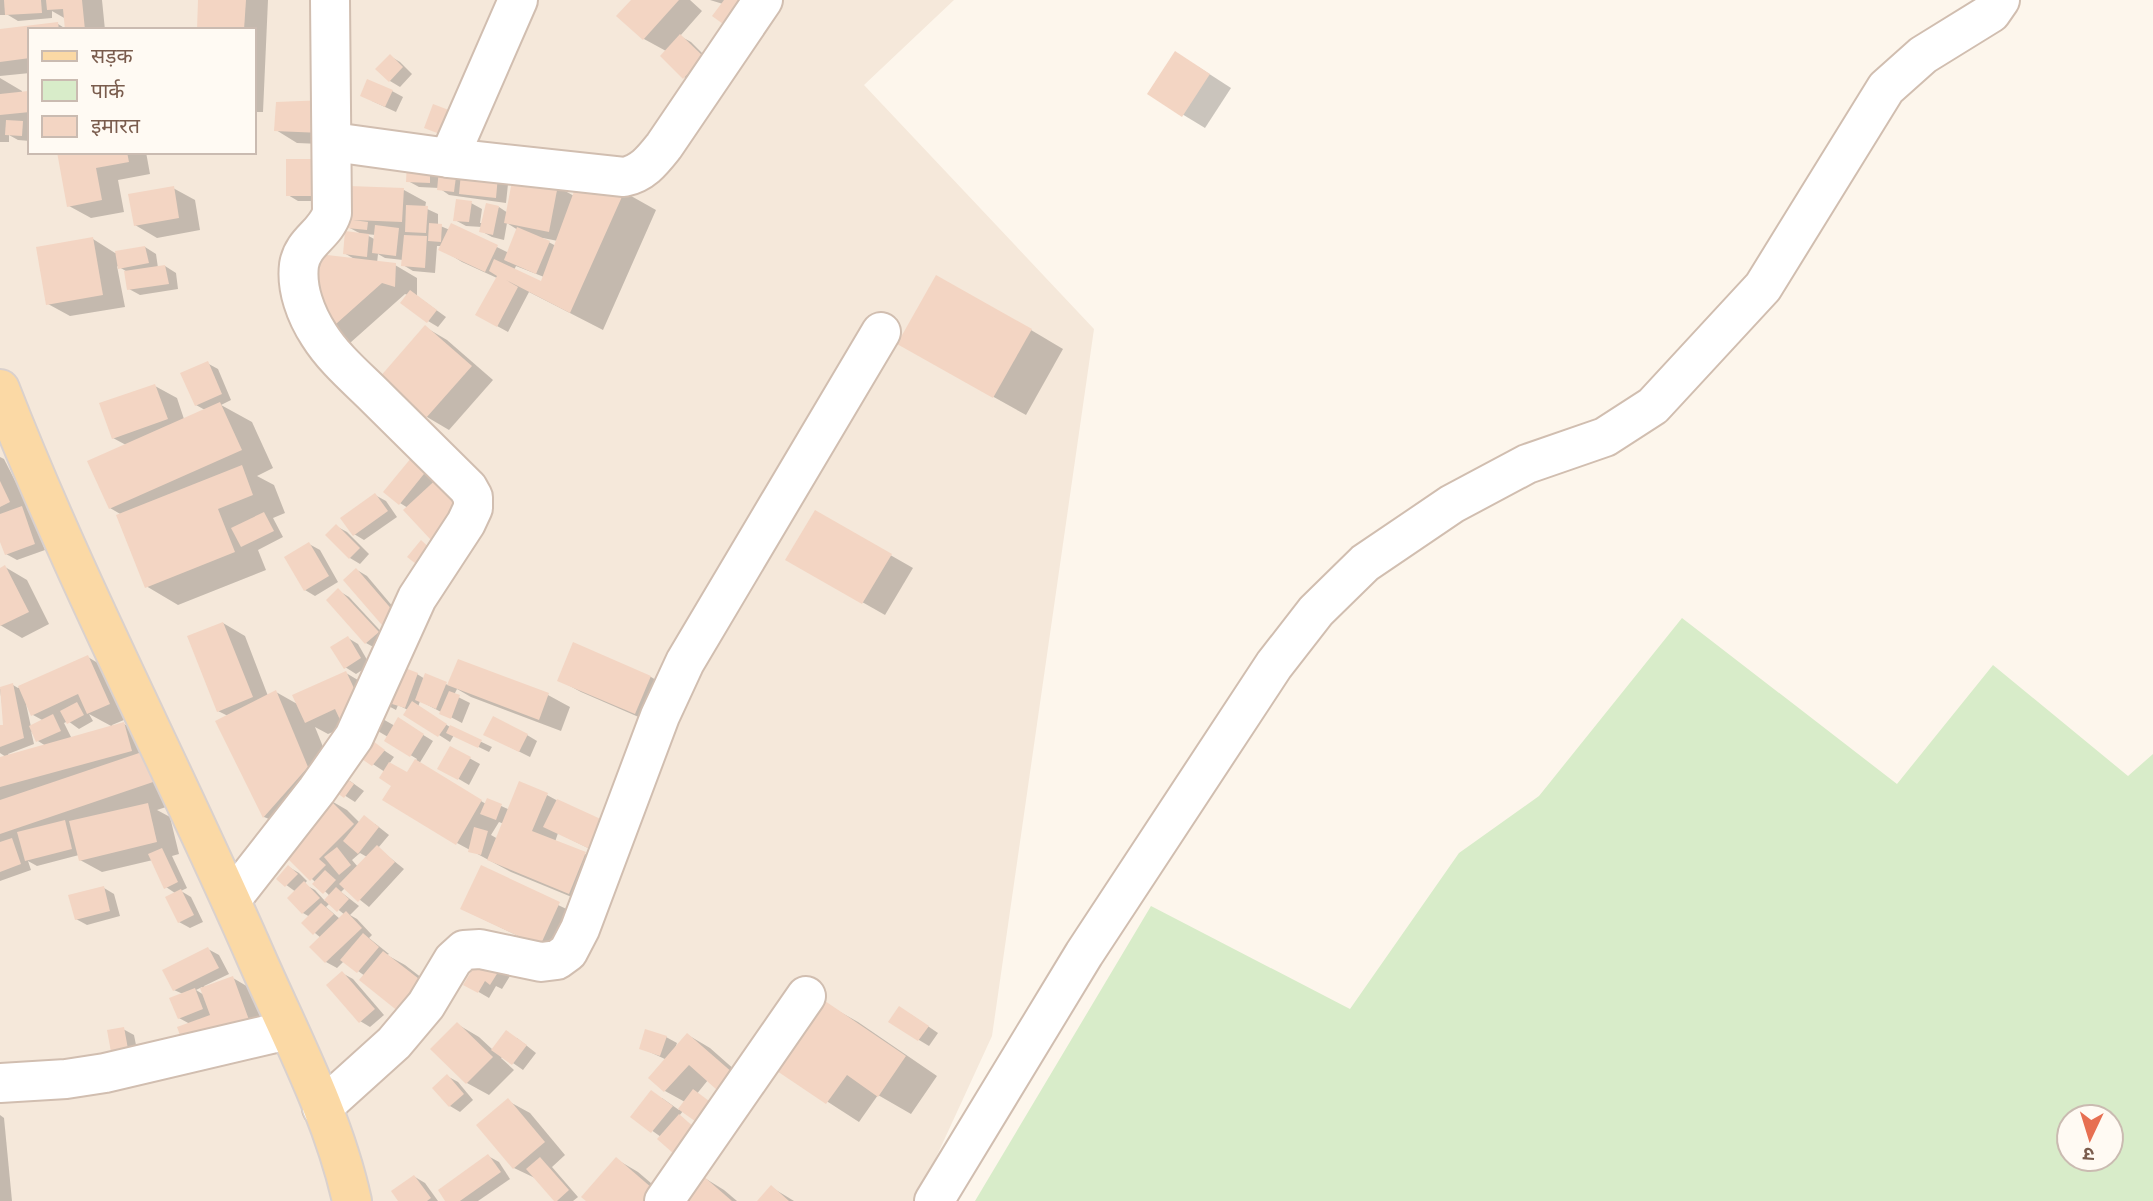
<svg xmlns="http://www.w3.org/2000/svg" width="2153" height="1201" font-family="'Space Grotesk','Noto Sans Devanagari',sans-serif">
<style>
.residential{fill:#f5e8da;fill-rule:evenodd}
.green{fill:#d8ecc9;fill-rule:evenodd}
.shadow{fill:#0003;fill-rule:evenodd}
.building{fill:#f3d5c3}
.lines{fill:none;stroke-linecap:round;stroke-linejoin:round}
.minor-casing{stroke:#d1beb0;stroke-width:42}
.major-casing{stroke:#dad1cd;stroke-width:42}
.minor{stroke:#fff;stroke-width:38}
.major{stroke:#fbd9a5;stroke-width:38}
</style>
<rect width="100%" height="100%" fill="#fdf6ec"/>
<!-- residential -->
<path class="residential" d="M 0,0 L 954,0 L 864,85 L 1094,329 L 992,1036 L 916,1201 L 0,1201 ZM 30,30 L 254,30 L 254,152 L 30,152 Z"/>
<!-- green -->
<path class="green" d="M 1682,618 L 1897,784 L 1993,665 L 2128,776 L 2153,754 L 2153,1201 L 975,1201 L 1151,906 L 1350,1009 L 1459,853 L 1539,796 ZM 2069,1117 L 2111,1117 L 2111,1159 L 2069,1159 Z"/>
<!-- shadow -->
<g class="shadow">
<path d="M 0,0 L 102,0 L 105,30 L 30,30 L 30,73 L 0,76 L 0,31 L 58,24 L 66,29 L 66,19 L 52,11 L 52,18 L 18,21 L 8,15 L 0,15 Z"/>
<path d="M 200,0 L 268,0 L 263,112 L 254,112 L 254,30 L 198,30 Z"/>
<path d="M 633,0 L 690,0 L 702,11 L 680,36 L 691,42 L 713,64 L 695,83 L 684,77 L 666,51 L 644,39 L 619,16 Z"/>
<path d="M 710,0 L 765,0 L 723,4 Z"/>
<path d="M 390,56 L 400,62 L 412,74 L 400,87 L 390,81 Z"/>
<path d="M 1197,66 L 1231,88 L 1205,128 L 1149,94 Z"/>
<path d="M 0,78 L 22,91 L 22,93 L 30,94 L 30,126 L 27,126 L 30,127 L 30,141 L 18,140 L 9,135 L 9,142 L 0,142 Z"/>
<path d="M 392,91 L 403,97 L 396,112 L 372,101 Z"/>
<path d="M 348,115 L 344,145 L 297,143 L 276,130 Z"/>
<path d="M 59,152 L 146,152 L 150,174 L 118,180 L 124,212 L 91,218 L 69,206 Z"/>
<path d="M 288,161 L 328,201 L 298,201 L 288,195 Z"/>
<path d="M 409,164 L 508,184 L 506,203 L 449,195 L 439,188 L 419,187 L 408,181 Z"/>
<path d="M 558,187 L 574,196 L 624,192 L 656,210 L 603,330 L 529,292 L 508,332 L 477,315 L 497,278 L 462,262 L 441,249 L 442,246 L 437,246 L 435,273 L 413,271 L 403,265 L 403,260 L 385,258 L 378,254 L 377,263 L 395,265 L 417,278 L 417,296 L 446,317 L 438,327 L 428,321 L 408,295 L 405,294 L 350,343 L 328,330 L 358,261 L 344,253 L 363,235 L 348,227 L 349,222 L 404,190 L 426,202 L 425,208 L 438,214 L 438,225 L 450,230 L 452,225 L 509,253 L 518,230 L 507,223 L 504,240 L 492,237 L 481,231 L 482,227 L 466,226 L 455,220 L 471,203 L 482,209 L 480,223 L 483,223 L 499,207 L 508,213 ZM 365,234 L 376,235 L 376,240 ZM 543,238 L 558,241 L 556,246 L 543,239 ZM 516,266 L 544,277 L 542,283 L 514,270 Z"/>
<path d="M 173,188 L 195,200 L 200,230 L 157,238 L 135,225 Z"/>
<path d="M 93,239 L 115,253 L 145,247 L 156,254 L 158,268 L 165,266 L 176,273 L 178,289 L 140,295 L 129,289 L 126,271 L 117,266 L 125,307 L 70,316 L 48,304 Z"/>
<path d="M 425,327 L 447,340 L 493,380 L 449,430 L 427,417 L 381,377 Z"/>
<path d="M 1031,330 L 1063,349 L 1026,415 L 931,362 Z"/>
<path d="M 207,363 L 218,369 L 231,400 L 221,405 L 252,422 L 273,468 L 257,476 L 274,485 L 285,513 L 273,518 L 283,537 L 258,550 L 266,570 L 178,605 L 146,586 L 122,515 L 110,508 L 126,445 L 113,438 L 155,386 L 177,398 L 184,419 L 205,410 L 196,405 Z"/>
<path d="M 421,449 L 446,466 L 434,481 L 464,489 L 491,517 L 454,551 L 432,538 L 408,508 L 400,503 Z"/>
<path d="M 0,457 L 4,459 L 32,514 L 45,550 L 17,560 L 6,554 L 0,537 Z"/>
<path d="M 375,495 L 386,501 L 397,517 L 364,540 L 354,534 Z"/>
<path d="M 815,512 L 913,568 L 885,615 L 788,560 Z"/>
<path d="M 336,526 L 347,532 L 369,554 L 360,564 L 350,558 Z"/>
<path d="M 309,544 L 320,550 L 338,582 L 315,596 L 305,590 Z"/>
<path d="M 5,567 L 27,580 L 49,624 L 22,638 L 0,625 L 0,570 Z"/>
<path d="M 357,570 L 367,576 L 410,627 L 399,637 Z"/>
<path d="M 339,591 L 349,597 L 388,639 L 377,649 L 366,643 Z"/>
<path d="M 223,623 L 245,636 L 268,696 L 276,692 L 299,705 L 346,673 L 368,686 L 374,714 L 395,726 L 399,720 L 433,741 L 419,764 L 486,804 L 488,800 L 510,810 L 547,795 L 558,801 L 614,861 L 558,833 L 555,842 L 585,854 L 607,866 L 591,905 L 511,872 L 457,843 L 394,785 L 385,772 L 359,755 L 379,747 L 394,757 L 389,764 L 407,775 L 417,759 L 386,740 L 388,737 L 366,724 L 348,726 L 328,734 L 315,727 L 336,779 L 350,781 L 364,791 L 355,802 L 336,790 L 328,799 L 347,810 L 360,823 L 375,824 L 389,835 L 378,848 L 404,869 L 369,907 L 345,888 L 341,892 L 359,906 L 350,915 L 357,919 L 372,935 L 369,938 L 389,954 L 387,955 L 405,965 L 444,995 L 365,976 L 344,961 L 337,968 L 326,962 L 311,947 L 321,938 L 303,923 L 310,917 L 303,913 L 296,892 L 278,879 L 289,867 L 299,873 L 307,881 L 304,884 L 315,890 L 325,901 L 330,896 L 277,846 L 270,832 L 263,826 L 269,819 L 264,817 L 218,722 L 228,716 L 218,711 ZM 499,822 L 504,824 L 498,839 L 491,835 ZM 360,853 L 367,857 L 358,867 L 352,860 ZM 330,903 L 345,915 L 340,919 L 326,907 Z"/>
<path d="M 348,638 L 358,644 L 370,665 L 356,674 L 345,667 Z"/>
<path d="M 574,645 L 651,677 L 673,690 L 657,725 L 581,692 L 559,680 Z"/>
<path d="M 88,657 L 109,670 L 131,717 L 112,725 L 113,727 L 89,714 L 93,721 L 79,729 L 68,721 L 64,723 L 72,739 L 124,724 L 146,737 L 187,800 L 157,810 L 170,817 L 179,854 L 172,856 L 187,888 L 181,891 L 191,897 L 203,922 L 190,928 L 179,922 L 175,893 L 166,887 L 153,860 L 102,872 L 80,860 L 79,855 L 37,866 L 28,861 L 31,870 L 0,881 L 0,759 L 6,757 L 0,753 L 0,727 L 5,726 L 0,689 L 13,685 L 18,688 ZM 26,704 L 33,715 L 44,721 L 31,727 ZM 31,731 L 38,741 L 46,746 L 9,756 L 8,754 L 34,744 Z"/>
<path d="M 417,674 L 425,679 L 449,685 L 548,695 L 570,707 L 561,731 L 471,697 L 457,689 L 454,695 L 470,703 L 462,723 L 420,701 L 418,707 L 450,727 L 492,747 L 489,752 L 454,735 L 450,742 L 406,714 L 408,710 L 398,705 L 396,710 L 379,701 L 389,682 L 400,687 Z"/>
<path d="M 527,735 L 537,741 L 530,757 L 496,740 Z"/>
<path d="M 451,748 L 480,764 L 469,785 L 440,768 Z"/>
<path d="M 481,868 L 581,916 L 562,957 L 462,909 Z"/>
<path d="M 104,888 L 114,894 L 120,916 L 87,925 L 76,919 Z"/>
<path d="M 208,949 L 219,955 L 229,974 L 204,986 L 205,988 L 233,978 L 255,991 L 273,1041 L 190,1024 L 179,1018 L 183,994 L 174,990 ZM 202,987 L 204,995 L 196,990 Z"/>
<path d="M 480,959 L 510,976 L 502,989 L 496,986 L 489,998 L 465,984 Z"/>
<path d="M 342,973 L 353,979 L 384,1015 L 370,1027 L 360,1021 Z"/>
<path d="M 826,1004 L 858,1022 L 937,1076 L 911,1114 L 878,1095 L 859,1122 L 780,1071 Z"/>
<path d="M 910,1014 L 938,1033 L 929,1046 L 919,1040 Z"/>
<path d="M 457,1024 L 479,1037 L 493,1050 L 517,1038 L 536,1053 L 523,1070 L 503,1056 L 501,1058 L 514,1070 L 489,1095 L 467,1083 L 433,1049 Z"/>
<path d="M 123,1029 L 134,1035 L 140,1065 L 115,1062 Z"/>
<path d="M 688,1035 L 710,1048 L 762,1094 L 749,1109 L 708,1080 L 679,1116 L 713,1143 L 661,1137 L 633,1117 L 662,1098 L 679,1110 L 685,1102 L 665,1091 L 651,1078 L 667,1060 L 641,1048 L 666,1037 L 677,1043 L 674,1051 Z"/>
<path d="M 447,1076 L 458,1082 L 473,1100 L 460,1112 L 450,1106 Z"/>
<path d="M 508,1101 L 530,1113 L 565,1155 L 552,1167 L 578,1197 L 573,1201 L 557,1201 L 537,1179 L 514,1168 Z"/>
<path d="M 0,1115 L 4,1118 L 12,1201 L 0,1201 Z"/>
<path d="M 488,1156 L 499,1162 L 510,1179 L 478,1201 L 448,1201 Z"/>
<path d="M 616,1159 L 638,1172 L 672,1201 L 589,1201 Z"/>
<path d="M 415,1177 L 425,1183 L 438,1201 L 400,1201 Z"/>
<path d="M 703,1177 L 724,1190 L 737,1201 L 684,1201 Z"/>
<path d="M 771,1187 L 794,1201 L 759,1201 Z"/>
</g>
<!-- building -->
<g class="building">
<path d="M 4,0 L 41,0 L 42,13 L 5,15 Z"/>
<path d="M 46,0 L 82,0 L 85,30 L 65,30 L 63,9 L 47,10 Z"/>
<path d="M 198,0 L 246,0 L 244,30 L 197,30 Z"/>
<path d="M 631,0 L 679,0 L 643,40 L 616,16 Z"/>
<path d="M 724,0 L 750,0 L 730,29 L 712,16 Z"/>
<path d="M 58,22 L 59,30 L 30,30 L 30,58 L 0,62 L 0,29 Z"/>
<path d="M 680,34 L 704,57 L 683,79 L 660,56 Z"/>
<path d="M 1175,51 L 1210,74 L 1182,117 L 1147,94 Z"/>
<path d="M 390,54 L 403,67 L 389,82 L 375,69 Z"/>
<path d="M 367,79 L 393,90 L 385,107 L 360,96 Z"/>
<path d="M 28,91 L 30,112 L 0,115 L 0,94 Z"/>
<path d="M 326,100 L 322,133 L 274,131 L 276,102 Z"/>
<path d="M 433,104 L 454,112 L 445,136 L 424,128 Z"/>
<path d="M 6,120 L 23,121 L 22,136 L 5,135 Z"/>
<path d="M 57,152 L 127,152 L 129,162 L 96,168 L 102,200 L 67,207 Z"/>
<path d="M 440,158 L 458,161 L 454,192 L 437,190 Z"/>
<path d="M 286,159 L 317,159 L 318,196 L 286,196 Z"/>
<path d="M 407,162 L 430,163 L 430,183 L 406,182 Z"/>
<path d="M 461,173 L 498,176 L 496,198 L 459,194 Z"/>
<path d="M 513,176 L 558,185 L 549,232 L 504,223 Z"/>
<path d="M 174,186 L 179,218 L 134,226 L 128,194 Z"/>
<path d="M 349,186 L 404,188 L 402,222 L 353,220 L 368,222 L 367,230 L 347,228 Z"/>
<path d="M 576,186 L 625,190 L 570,313 L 506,280 L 518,287 L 497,327 L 475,315 L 497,276 L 489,271 L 494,259 L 541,281 Z"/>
<path d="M 456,199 L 472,201 L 469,222 L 453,221 Z"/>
<path d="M 486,203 L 499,206 L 493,235 L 479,232 Z"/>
<path d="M 406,205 L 428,206 L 426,233 L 405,232 Z"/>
<path d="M 429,223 L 442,224 L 441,242 L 428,241 Z"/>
<path d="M 451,223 L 498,245 L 485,272 L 438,250 Z"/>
<path d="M 375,225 L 399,228 L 396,256 L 372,253 Z"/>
<path d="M 517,227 L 550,241 L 536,274 L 504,260 Z"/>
<path d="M 345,231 L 369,234 L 367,257 L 343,254 Z"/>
<path d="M 404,235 L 427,236 L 425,268 L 401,266 Z"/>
<path d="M 93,237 L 103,295 L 46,305 L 36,247 Z"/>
<path d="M 145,246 L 149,263 L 118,269 L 115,251 Z"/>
<path d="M 310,253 L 396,263 L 395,287 L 382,283 L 327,332 Z"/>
<path d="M 165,265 L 169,284 L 127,290 L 124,271 Z"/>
<path d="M 936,275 L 1032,329 L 993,398 L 897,344 Z"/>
<path d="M 410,290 L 437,310 L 427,323 L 400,303 Z"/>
<path d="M 425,325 L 472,366 L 426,418 L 379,378 Z"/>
<path d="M 208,361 L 222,394 L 195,406 L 180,373 Z"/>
<path d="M 155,384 L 168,419 L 112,439 L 99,403 Z"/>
<path d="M 220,402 L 242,450 L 109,509 L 87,461 Z"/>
<path d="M 421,446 L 436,459 L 399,505 L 383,492 Z"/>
<path d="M 242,465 L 253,495 L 218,509 L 235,552 L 145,588 L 116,515 Z"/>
<path d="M 442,474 L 470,504 L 431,540 L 403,510 Z"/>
<path d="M 0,481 L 10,502 L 0,507 Z"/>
<path d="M 375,493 L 388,511 L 353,536 L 340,518 Z"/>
<path d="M 22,506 L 35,544 L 5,555 L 0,542 L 0,514 Z"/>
<path d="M 815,510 L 892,554 L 862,604 L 785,560 Z"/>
<path d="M 264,512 L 274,531 L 241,547 L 231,528 Z"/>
<path d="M 336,524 L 360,548 L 349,559 L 325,535 Z"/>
<path d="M 421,540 L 433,551 L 420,567 L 407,557 Z"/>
<path d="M 309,542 L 329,576 L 304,591 L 284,557 Z"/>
<path d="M 5,565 L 29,612 L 0,626 L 0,568 Z"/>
<path d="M 356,568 L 401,620 L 388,632 L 343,580 Z"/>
<path d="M 338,588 L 379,632 L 365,644 L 326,600 Z"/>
<path d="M 223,622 L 253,697 L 217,712 L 187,636 Z"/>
<path d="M 348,636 L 361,658 L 344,669 L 330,647 Z"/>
<path d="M 573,642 L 651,676 L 635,714 L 557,681 Z"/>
<path d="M 88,655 L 110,704 L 87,714 L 78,694 L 31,716 L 18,686 Z"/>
<path d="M 458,659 L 549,693 L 539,720 L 447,685 Z"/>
<path d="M 405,668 L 418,673 L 405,708 L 392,704 Z"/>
<path d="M 346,671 L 359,699 L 342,724 L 335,709 L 305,723 L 292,695 Z"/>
<path d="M 425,673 L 447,682 L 436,709 L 415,700 Z"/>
<path d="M 13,683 L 24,738 L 0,747 L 0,725 L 3,725 L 0,687 Z"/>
<path d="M 276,690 L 308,767 L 263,818 L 215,721 Z"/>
<path d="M 449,691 L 460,695 L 451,719 L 439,714 Z"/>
<path d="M 412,701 L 447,724 L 438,737 L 403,715 Z"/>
<path d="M 77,702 L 84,715 L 67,724 L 60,711 Z"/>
<path d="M 53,714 L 61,731 L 36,742 L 29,726 Z"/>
<path d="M 493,716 L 528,734 L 519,752 L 483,735 Z"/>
<path d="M 398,717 L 424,734 L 410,757 L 384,741 Z"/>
<path d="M 124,722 L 132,751 L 0,787 L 0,757 Z"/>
<path d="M 450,725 L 482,740 L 478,748 L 446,733 Z"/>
<path d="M 369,738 L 385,750 L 372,766 L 356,755 Z"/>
<path d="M 450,746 L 471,757 L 458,780 L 437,769 Z"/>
<path d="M 145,751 L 156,781 L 0,834 L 0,800 Z"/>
<path d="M 415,759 L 482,800 L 456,845 L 382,800 L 391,786 L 379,778 L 389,762 L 407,772 Z"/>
<path d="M 339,773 L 354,784 L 344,798 L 329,787 Z"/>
<path d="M 519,781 L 548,793 L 532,831 L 586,852 L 569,894 L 487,860 Z"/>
<path d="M 325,795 L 354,824 L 319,859 L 326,865 L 310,881 L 275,846 Z"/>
<path d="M 487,798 L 502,804 L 496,820 L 480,814 Z"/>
<path d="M 557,799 L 605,821 L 592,850 L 543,827 Z"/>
<path d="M 148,803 L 157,842 L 79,861 L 69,821 Z"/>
<path d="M 364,815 L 379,827 L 358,854 L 343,841 Z"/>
<path d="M 65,820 L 72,849 L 25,861 L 17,832 Z"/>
<path d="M 474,827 L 488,831 L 481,855 L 468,852 Z"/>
<path d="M 12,838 L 21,864 L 0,872 L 0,842 Z"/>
<path d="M 377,845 L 395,862 L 358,902 L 339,884 Z"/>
<path d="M 337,847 L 351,865 L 339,875 L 324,857 Z"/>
<path d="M 162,848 L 178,882 L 164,889 L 148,854 Z"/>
<path d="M 288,865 L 298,874 L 285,887 L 276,879 Z"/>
<path d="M 481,865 L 560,902 L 540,946 L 460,909 Z"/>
<path d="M 325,870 L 336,880 L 323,894 L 312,884 Z"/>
<path d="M 304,881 L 320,898 L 302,914 L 287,898 Z"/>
<path d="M 104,886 L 110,911 L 75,920 L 68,895 Z"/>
<path d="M 336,887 L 349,899 L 337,912 L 324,900 Z"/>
<path d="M 181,889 L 194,915 L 178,923 L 165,897 Z"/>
<path d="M 321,903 L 334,914 L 313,935 L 301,923 Z"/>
<path d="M 346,911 L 362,928 L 325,963 L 309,947 Z"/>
<path d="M 363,933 L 379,947 L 357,973 L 340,960 Z"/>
<path d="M 208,947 L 219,968 L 173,991 L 162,970 Z"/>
<path d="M 383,951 L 423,982 L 399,1012 L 359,980 Z"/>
<path d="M 480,957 L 500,969 L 490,985 L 485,981 L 478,993 L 463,985 Z"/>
<path d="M 342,971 L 375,1009 L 359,1023 L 326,985 Z"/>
<path d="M 233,976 L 252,1028 L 186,1052 L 177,1027 L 210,1015 L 200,988 Z"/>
<path d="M 195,988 L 203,1009 L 178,1019 L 169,998 Z"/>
<path d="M 825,1001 L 906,1056 L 878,1097 L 847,1075 L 826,1104 L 777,1071 Z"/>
<path d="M 899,1006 L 929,1026 L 918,1041 L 888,1022 Z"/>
<path d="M 457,1022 L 493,1057 L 466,1084 L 430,1049 Z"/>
<path d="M 124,1027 L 130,1060 L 113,1063 L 107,1030 Z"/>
<path d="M 645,1029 L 667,1036 L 660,1056 L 639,1049 Z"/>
<path d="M 506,1030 L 527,1045 L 512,1065 L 491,1050 Z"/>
<path d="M 687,1033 L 741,1080 L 726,1098 L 689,1065 L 664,1092 L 648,1078 Z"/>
<path d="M 447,1074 L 464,1094 L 449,1107 L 432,1088 Z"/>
<path d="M 693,1089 L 721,1110 L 706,1129 L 678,1109 Z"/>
<path d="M 651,1090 L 673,1106 L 651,1133 L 630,1117 Z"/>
<path d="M 508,1098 L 545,1142 L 513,1169 L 476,1125 Z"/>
<path d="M 679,1114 L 704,1136 L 682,1161 L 657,1139 Z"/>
<path d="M 488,1154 L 501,1172 L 460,1201 L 445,1201 L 438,1190 Z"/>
<path d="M 540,1157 L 569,1190 L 557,1201 L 554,1201 L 526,1169 Z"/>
<path d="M 616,1157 L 659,1194 L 652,1201 L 586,1201 L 581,1197 Z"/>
<path d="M 414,1175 L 431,1198 L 427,1201 L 398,1201 L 391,1191 Z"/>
<path d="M 702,1175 L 732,1201 L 679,1201 Z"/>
<path d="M 771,1185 L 789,1201 L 757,1201 Z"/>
</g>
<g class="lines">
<defs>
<g id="minor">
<path d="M 333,142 L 449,158 L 624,177 C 643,173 652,161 664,146 L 763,0"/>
<path d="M 449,158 L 518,0"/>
<path d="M 231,900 L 317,790 L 354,737 L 417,598 L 466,523 L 473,508 L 473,497 L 468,488 C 438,458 407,428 377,398 C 357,378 334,359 319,335 C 306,315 296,289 299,265 C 303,241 325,235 332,213 L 330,0"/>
<path d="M 0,1083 L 66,1079 L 105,1073 L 288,1030"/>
<path d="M 322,1108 L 394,1043 L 426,1005 L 453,960 L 464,950 L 480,949 L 541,962 L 557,960 L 568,952 L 580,929 L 660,716 L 685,662 L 881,332"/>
<path d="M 664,1201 L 806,996"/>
<path d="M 934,1201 L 1084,954 L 1274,665 L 1316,611 L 1365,563 L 1452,504 L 1527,464 L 1605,437 L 1653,406 L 1763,287 L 1886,88 L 1923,55 L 1991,13 L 2000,0"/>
</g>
<path id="major" d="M 0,389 C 75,582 172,765 255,955 C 290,1035 333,1115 352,1201"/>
</defs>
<!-- minor casing -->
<use href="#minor" class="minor-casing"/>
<!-- major casing -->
<use href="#major" class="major-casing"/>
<!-- minor -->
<use href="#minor" class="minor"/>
<!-- major -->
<use href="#major" class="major"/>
</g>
<!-- legend -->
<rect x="28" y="28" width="228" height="126" fill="#fffaf3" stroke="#cabbb1" stroke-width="2"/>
<rect x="42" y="51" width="35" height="10" fill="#fbd9a5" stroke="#cabbb1" stroke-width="2"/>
<text x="91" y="63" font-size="21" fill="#7a5c4d">सड़क</text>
<rect x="42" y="80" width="35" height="21" fill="#d8ecc9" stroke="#cabbb1" stroke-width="2"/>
<text x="91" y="98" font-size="21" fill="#7a5c4d">पार्क</text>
<rect x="42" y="116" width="35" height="21" fill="#f3d5c3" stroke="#cabbb1" stroke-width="2"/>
<text x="91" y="133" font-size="21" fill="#7a5c4d">इमारत</text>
<!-- north arrow -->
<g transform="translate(2090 1138) rotate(184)"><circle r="33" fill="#fffaf3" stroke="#cabbb1" stroke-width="2"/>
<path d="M0-5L12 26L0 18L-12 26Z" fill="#e76f51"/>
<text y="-10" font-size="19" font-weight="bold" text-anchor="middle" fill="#7a5c4d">उ</text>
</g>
</svg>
